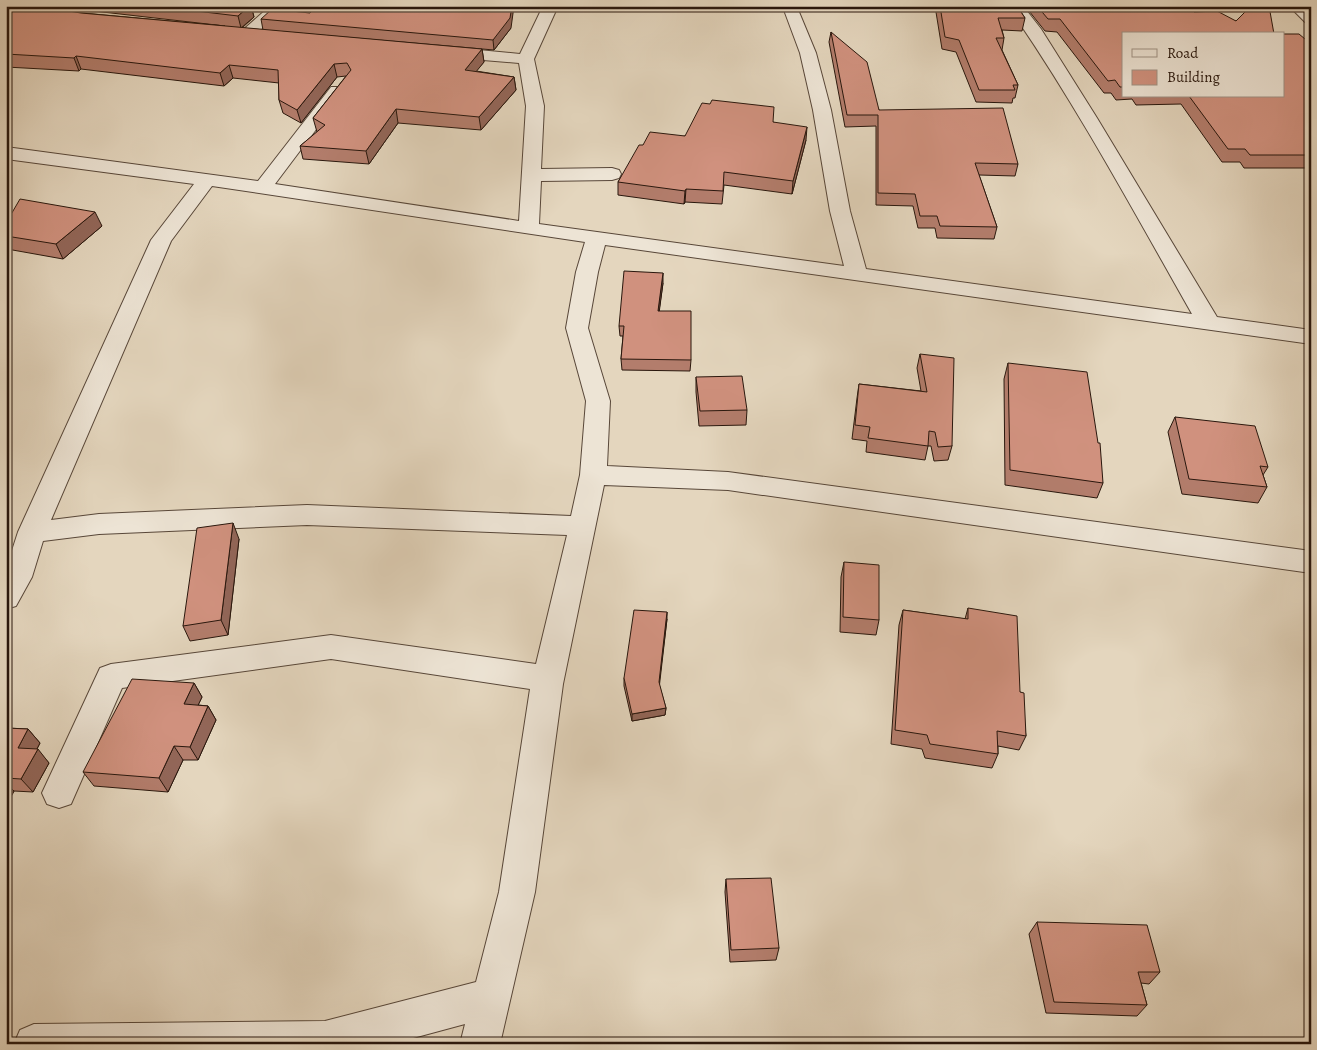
<svg xmlns="http://www.w3.org/2000/svg" width="1317" height="1050" font-family="Alegreya,serif">
<style>
.lines{fill:none;stroke-linecap:round;stroke-linejoin:round}
.minor-casing{stroke:#584739;stroke-width:2}
.minor{fill:#ede4d5;fill-rule:evenodd}
.wall{fill:#b37d6c;stroke:#29170d}
.shaded-wall{fill:#926658;stroke:#29170d}
.building{fill:#d0917e;stroke:#29170d}
</style>
<rect width="100%" height="100%" fill="#e4d6be"/>
<filter id="stains"><feTurbulence type="fractalNoise" baseFrequency=".004" numOctaves="4"/><feColorMatrix values="0 0 0 0 .2 0 0 0 0 .09 0 0 0 0 .02 0 0 0 .5 -.17"/></filter>
<radialGradient id="worn" r=".72"><stop offset=".6" stop-color="#630" stop-opacity="0"/><stop offset="1" stop-color="#630" stop-opacity=".3"/></radialGradient>
<g class="lines">
<defs>
<g id="minor">
<path d="M 270,6 L 286,6 L 252,38 L 219,37 L 211,32 L 219,27 L 243,30 Z"/>
<path d="M 543,6 L 558,6 L 534,59 L 544,106 L 541,169 L 612,168 L 619,170 L 621,174 L 619,178 L 612,180 L 541,181 L 539,224 L 844,266 L 830,211 L 813,110 L 800,53 L 784,10 L 787,6 L 808,6 L 799,12 L 816,53 L 831,110 L 850,211 L 866,269 L 1192,314 C 1133,210 1076,104 1008,6 L 1023,6 L 1041,29 L 1097,118 L 1217,317 L 1311,330 L 1311,344 L 605,245 L 598,272 L 588,328 L 610,401 L 607,466 L 728,472 L 1311,551 L 1311,573 L 728,490 L 604,485 L 563,684 L 535,892 L 500,1044 L 460,1044 L 465,1024 L 391,1044 L 14,1044 L 20,1030 L 34,1024 L 325,1021 L 476,982 L 499,892 L 530,689 L 331,659 L 122,688 L 71,804 L 59,808 L 47,804 L 42,793 L 100,668 L 111,664 L 331,635 L 536,664 L 567,535 L 307,525 L 99,534 L 43,541 L 32,577 L 16,606 L 6,609 L 6,569 L 18,532 L 151,240 L 194,184 L 6,159 L 6,147 L 258,181 L 331,87 L 343,87 L 345,91 L 275,184 L 519,221 L 526,106 L 519,63 L 447,57 L 439,52 L 447,47 L 520,54 ZM 212,186 L 585,242 L 576,272 L 566,328 L 586,401 L 580,475 L 571,516 L 307,505 L 99,514 L 51,520 L 171,241 Z"/>
<path d="M 1289,6 L 1305,6 L 1311,12 L 1311,25 L 1306,23 Z"/>
</g>
</defs>
<!-- minor casing -->
<use href="#minor" class="minor-casing"/>
<!-- minor -->
<use href="#minor" class="minor"/>
</g>
<!-- wall -->
<g class="wall">
<path d="M 6,6 L 225,26 L 50,6 L 251,6 L 254,17 L 242,28 L 482,49 L 484,62 L 476,71 L 514,77 L 516,90 L 481,130 L 398,123 L 369,164 L 303,159 L 300,146 L 317,132 L 313,118 L 346,76 L 337,77 L 301,123 L 283,113 L 279,100 L 279,83 L 233,78 L 224,86 L 81,69 L 79,71 L 6,67 Z"/>
<path d="M 935,6 L 1017,6 L 1025,18 L 1022,31 L 1002,30 L 1004,38 L 1002,50 L 1018,85 L 1015,98 L 1013,98 L 1012,103 L 976,102 L 956,52 L 942,49 Z"/>
<path d="M 1025,6 L 1189,6 L 1194,12 L 1236,21 L 1274,34 L 1123,34 L 1123,96 L 1283,96 L 1311,44 L 1311,168 L 1244,168 L 1240,162 L 1222,162 L 1181,104 L 1136,105 L 1132,99 L 1116,100 L 1111,93 L 1104,93 L 1057,32 L 1045,31 Z"/>
<path d="M 310,13 L 511,28 L 494,50 L 263,30 L 261,19 Z"/>
<path d="M 831,32 L 879,110 L 1018,164 L 1015,176 L 979,175 L 997,227 L 994,239 L 937,238 L 935,228 L 918,228 L 913,206 L 876,205 L 876,126 L 845,127 L 829,42 Z"/>
<path d="M 773,122 L 806,140 L 792,194 L 724,185 L 722,204 L 685,202 L 684,204 L 618,195 L 618,182 L 643,145 L 685,136 Z"/>
<path d="M 6,223 L 102,226 L 63,259 L 7,249 L 6,247 Z"/>
<path d="M 663,283 L 659,311 L 691,360 L 690,371 L 622,370 L 621,359 L 623,336 L 620,336 L 619,326 Z"/>
<path d="M 920,354 L 952,446 L 948,460 L 934,461 L 931,446 L 928,446 L 925,460 L 866,452 L 867,441 L 852,439 L 857,398 L 859,384 L 921,391 L 917,368 Z"/>
<path d="M 1008,363 L 1103,483 L 1097,498 L 1005,485 L 1004,379 Z"/>
<path d="M 696,377 L 747,410 L 746,425 L 699,426 L 696,392 Z"/>
<path d="M 1311,401 L 1311,425 L 1306,410 Z"/>
<path d="M 1175,417 L 1268,467 L 1263,475 L 1267,487 L 1258,503 L 1182,494 L 1168,432 Z"/>
<path d="M 239,539 L 228,635 L 190,641 L 183,626 Z"/>
<path d="M 844,562 L 879,620 L 876,635 L 840,632 L 841,577 Z"/>
<path d="M 968,608 L 1020,692 L 1026,736 L 1019,750 L 998,746 L 998,754 L 992,768 L 925,758 L 922,749 L 891,744 L 899,625 L 903,610 L 965,619 Z"/>
<path d="M 667,619 L 659,684 L 666,708 L 665,715 L 632,721 L 624,686 L 624,678 Z"/>
<path d="M 194,683 L 202,697 L 198,705 L 208,706 L 216,720 L 198,760 L 183,760 L 168,792 L 94,786 L 83,772 Z"/>
<path d="M 6,728 L 28,729 L 40,743 L 37,749 L 49,763 L 33,792 L 14,791 L 6,806 Z"/>
<path d="M 726,879 L 779,948 L 776,960 L 730,962 L 725,892 Z"/>
<path d="M 1037,922 L 1160,972 L 1149,984 L 1141,983 L 1147,1005 L 1137,1016 L 1046,1013 L 1029,934 Z"/>
</g>
<!-- shaded-wall -->
<g class="shaded-wall">
<path d="M 249,6 L 251,6 L 254,17 L 241,28 L 238,16 Z"/>
<path d="M 512,6 L 514,6 L 511,28 L 494,50 L 493,40 Z"/>
<path d="M 482,49 L 484,62 L 467,83 L 465,70 Z"/>
<path d="M 76,56 L 81,69 L 79,71 L 74,58 Z"/>
<path d="M 334,64 L 337,77 L 301,123 L 297,110 Z"/>
<path d="M 229,65 L 233,78 L 224,86 L 220,73 Z"/>
<path d="M 514,77 L 516,90 L 481,130 L 479,117 Z"/>
<path d="M 396,109 L 398,123 L 369,164 L 366,151 Z"/>
<path d="M 807,127 L 806,140 L 792,194 L 793,181 Z"/>
<path d="M 686,189 L 685,202 L 684,204 L 685,191 Z"/>
<path d="M 95,212 L 102,226 L 63,259 L 56,244 Z"/>
<path d="M 663,273 L 663,283 L 658,321 L 658,311 Z"/>
<path d="M 233,523 L 239,539 L 228,635 L 221,620 Z"/>
<path d="M 667,612 L 667,619 L 659,689 L 659,682 Z"/>
<path d="M 194,683 L 202,697 L 192,718 L 184,704 Z"/>
<path d="M 208,706 L 216,720 L 198,760 L 190,747 Z"/>
<path d="M 666,708 L 665,715 L 632,721 L 632,714 Z"/>
<path d="M 28,729 L 40,743 L 30,762 L 18,748 Z"/>
<path d="M 174,746 L 183,760 L 168,792 L 159,778 Z"/>
<path d="M 38,749 L 49,763 L 33,792 L 21,779 Z"/>
<path d="M 6,783 L 14,791 L 6,806 Z"/>
</g>
<!-- building -->
<g class="building">
<path d="M 6,6 L 38,6 L 81,13 L 482,49 L 465,70 L 514,77 L 479,117 L 396,109 L 366,151 L 300,146 L 325,125 L 313,118 L 351,70 L 347,63 L 334,64 L 297,110 L 279,100 L 278,70 L 229,65 L 220,73 L 76,56 L 74,58 L 6,54 Z"/>
<path d="M 154,6 L 249,6 L 238,16 Z"/>
<path d="M 316,6 L 512,6 L 510,18 L 493,40 L 261,19 L 272,9 L 310,13 Z"/>
<path d="M 940,6 L 1017,6 L 1025,18 L 998,18 L 1004,38 L 996,38 L 1018,85 L 1013,85 L 1015,90 L 979,90 L 959,40 L 945,37 Z"/>
<path d="M 1037,6 L 1189,6 L 1194,12 L 1217,11 L 1236,21 L 1251,6 L 1269,6 L 1274,34 L 1123,34 L 1123,87 L 1120,87 L 1115,80 L 1108,81 L 1060,19 L 1048,19 Z"/>
<path d="M 831,32 L 867,62 L 879,110 L 1003,108 L 1018,164 L 975,163 L 997,227 L 940,226 L 937,216 L 920,216 L 915,194 L 878,193 L 878,115 L 847,115 Z"/>
<path d="M 1283,34 L 1299,34 L 1311,44 L 1311,155 L 1250,155 L 1245,149 L 1228,149 L 1189,96 L 1283,96 Z"/>
<path d="M 712,100 L 774,107 L 773,122 L 807,127 L 793,181 L 724,172 L 723,191 L 686,189 L 685,191 L 618,182 L 639,145 L 643,145 L 650,132 L 685,136 L 702,103 L 710,104 Z"/>
<path d="M 20,199 L 95,212 L 56,244 L 6,236 L 6,223 Z"/>
<path d="M 624,271 L 663,273 L 658,311 L 691,311 L 691,360 L 621,359 L 624,326 L 619,326 Z"/>
<path d="M 920,354 L 954,358 L 952,446 L 938,447 L 935,432 L 929,431 L 928,446 L 868,438 L 870,427 L 855,425 L 859,384 L 927,392 Z"/>
<path d="M 1008,363 L 1087,372 L 1098,443 L 1100,443 L 1103,483 L 1010,470 Z"/>
<path d="M 742,376 L 747,410 L 700,411 L 696,377 Z"/>
<path d="M 1175,417 L 1255,426 L 1268,467 L 1260,466 L 1267,487 L 1189,479 Z"/>
<path d="M 233,523 L 221,620 L 183,626 L 197,528 Z"/>
<path d="M 844,562 L 879,565 L 879,620 L 843,617 Z"/>
<path d="M 968,608 L 1017,616 L 1020,692 L 1024,693 L 1026,736 L 997,731 L 998,754 L 930,744 L 927,735 L 895,730 L 903,610 L 968,619 Z"/>
<path d="M 634,610 L 667,612 L 659,682 L 666,708 L 632,714 L 624,678 Z"/>
<path d="M 132,679 L 194,683 L 184,704 L 208,706 L 190,747 L 174,746 L 159,778 L 83,772 Z"/>
<path d="M 6,728 L 28,729 L 18,748 L 38,749 L 21,779 L 6,778 Z"/>
<path d="M 771,878 L 779,948 L 731,950 L 726,879 Z"/>
<path d="M 1037,922 L 1147,925 L 1160,972 L 1138,972 L 1147,1005 L 1054,1002 Z"/>
</g>
<!-- margin -->
<rect width="1317" height="1050" fill="none" stroke="#e4d6be" stroke-width="25"/>
<rect x="8" y="8" width="1302" height="1035" fill="none" stroke="#29170d" stroke-width="2.5"/>
<rect x="12" y="12" width="1292" height="1025" fill="none" stroke="#29170d"/>
<!-- legend -->
<rect x="1122" y="32" width="162" height="65" fill="#ede4d5" stroke="#9f9285"/>
<rect x="1132" y="49" width="25" height="8" fill="#ede4d5" stroke="#9f9285"/>
<text x="1167" y="58" font-size="15" fill="#29170d">Road</text>
<rect x="1132" y="70" width="25" height="15" fill="#d0917e" stroke="#9f9285"/>
<text x="1167" y="82" font-size="15" fill="#29170d">Building</text>
<rect width="100%" height="100%" filter="url(#stains)"/>
<rect width="100%" height="100%" fill="url(#worn)"/>
</svg>
